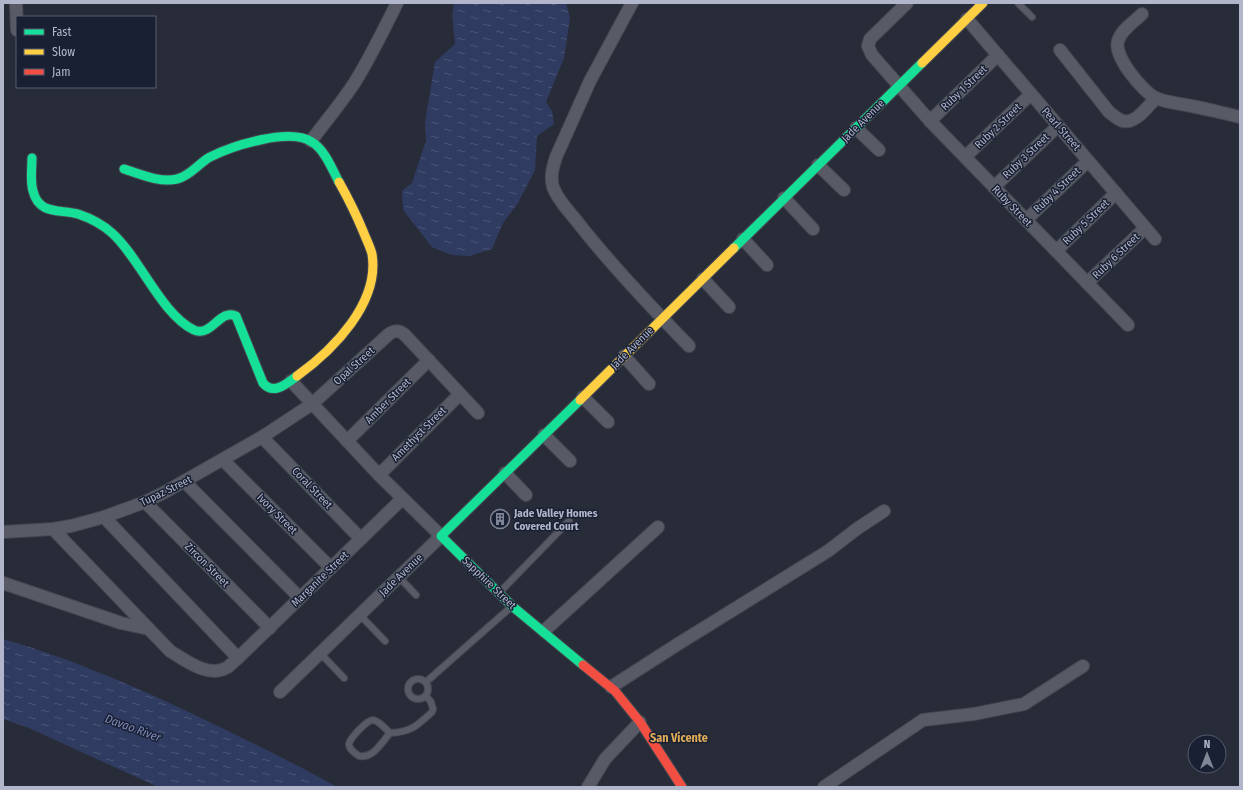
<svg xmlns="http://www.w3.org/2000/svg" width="1243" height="790" font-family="'Fira Sans Condensed',sans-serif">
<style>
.water{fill:url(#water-ripples)}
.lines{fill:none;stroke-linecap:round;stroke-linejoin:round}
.lane-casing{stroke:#444851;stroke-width:8}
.street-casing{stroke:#444851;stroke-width:14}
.fast-casing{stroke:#444851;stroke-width:11}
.slow-casing{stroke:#444851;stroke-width:11}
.jam-casing{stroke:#444851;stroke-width:11}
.lane{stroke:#585b66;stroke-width:6}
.street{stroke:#585b66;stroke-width:12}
.fast{stroke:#16e098;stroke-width:9}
.slow{stroke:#ffcf43;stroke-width:9}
.jam{stroke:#f24e42;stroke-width:9}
.labels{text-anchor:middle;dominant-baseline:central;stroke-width:3;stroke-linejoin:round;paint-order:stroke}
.street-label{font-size:11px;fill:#b1b6ca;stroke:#1a2034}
.poi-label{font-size:11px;font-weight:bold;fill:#b1b6ca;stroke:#1a2034;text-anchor:start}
.water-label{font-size:12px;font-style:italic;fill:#7d8bb9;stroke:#1a2034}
.neighbourhood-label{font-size:12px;font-weight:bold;fill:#e0ac56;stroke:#1a2034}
</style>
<defs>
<pattern id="water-ripples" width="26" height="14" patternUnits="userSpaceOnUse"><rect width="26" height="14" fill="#303b62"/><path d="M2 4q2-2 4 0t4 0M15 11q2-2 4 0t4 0" fill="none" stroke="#4c5577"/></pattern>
</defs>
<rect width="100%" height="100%" fill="#282c38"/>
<!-- water -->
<g class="water">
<path d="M 454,3 L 566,3 L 570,18 L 564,58 L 546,102 L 552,111 L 554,124 L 537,136 L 535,170 L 518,203 L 503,223 L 492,249 L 469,256 L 452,255 L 432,247 L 403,210 L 402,191 L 412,183 L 426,141 L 425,122 L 435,62 L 455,44 L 452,15 Z"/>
<path d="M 3,639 C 80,661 152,694 224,729 C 262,748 300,766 337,787 L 158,787 L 29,728 L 3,719 Z"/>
</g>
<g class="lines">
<defs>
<g id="lane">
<path d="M 1018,3 L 1032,17"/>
<path d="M 399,577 L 416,595"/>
<path d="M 499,593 L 569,521"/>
<path d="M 360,615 L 385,641"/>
<path d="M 320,653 L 344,678"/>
<circle cx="418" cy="689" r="10"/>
<path d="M 426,682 L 511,607"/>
<path d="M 390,733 C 382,742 373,759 359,756 C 355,753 349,750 349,744 C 350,738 367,720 373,720 C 379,721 386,729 390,733 C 411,732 417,726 432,712 L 433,709 L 431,702 L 426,696"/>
</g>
<g id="street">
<path d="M 16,3 L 17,30"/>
<path d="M 632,3 L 590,81 L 556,157 C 553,167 550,176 553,187 C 558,201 570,212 579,224 C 613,267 651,307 689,346"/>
<path d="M 907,3 L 870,39 L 868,46 L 872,55 L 930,121 L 1128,325"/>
<path d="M 1142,14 C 1134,22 1121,30 1118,41 C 1113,56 1143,92 1156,98 C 1165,102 1176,103 1186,105 C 1204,108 1222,113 1240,117"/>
<path d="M 967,19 L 1155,239"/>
<path d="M 1060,50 L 1109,112 C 1113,115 1117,119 1123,121 C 1136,124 1148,106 1156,98"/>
<path d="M 930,121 L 998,55"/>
<path d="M 856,128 L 879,150"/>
<path d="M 311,141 C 326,121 342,102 355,82 C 371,56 384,29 397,3"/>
<path d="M 965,157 L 1031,94"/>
<path d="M 818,165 L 844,190"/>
<path d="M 994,187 L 1058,126"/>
<path d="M 784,198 L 813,229"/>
<path d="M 1026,220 L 1088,161"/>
<path d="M 743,239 L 767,265"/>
<path d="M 1056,251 L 1116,193"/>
<path d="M 703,279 L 729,307"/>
<path d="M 1087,283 L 1145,228"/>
<path d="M 624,356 L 649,384"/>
<path d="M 583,397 L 608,422"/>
<path d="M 544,435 L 570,461"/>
<path d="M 262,437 L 361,539"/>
<path d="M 347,441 L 429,360"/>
<path d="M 223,460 L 331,568"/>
<path d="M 505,473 L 526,495"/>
<path d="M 379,475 L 460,394"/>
<path d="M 185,482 L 300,598"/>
<path d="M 145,502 L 270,628"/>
<path d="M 104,517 L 238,658"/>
<path d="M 53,529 L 170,651 C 185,660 208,678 226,668 C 230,666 234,661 238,658 L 402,499"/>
<path d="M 3,532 L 53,529 L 71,526 L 104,517 L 145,502 L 165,492 L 262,437 L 312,404 L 389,334 C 395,330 399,330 405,335 L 478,413"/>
<path d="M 3,583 L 121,623 L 149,629"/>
<path d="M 544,631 L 658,527"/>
<path d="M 611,687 L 678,644 L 828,551 L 858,528 L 884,511"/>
<path d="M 280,692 L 441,536 L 379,475 L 291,381"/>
<path d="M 588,787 L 605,759 L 640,722"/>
<path d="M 824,787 L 923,720 L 974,714 L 1024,704 L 1083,666"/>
</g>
<g id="fast">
<path d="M 32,158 C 32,169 30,181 33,191 C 39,215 59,209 78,214 C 90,218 102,224 112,233 C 140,258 161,314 194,330 C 211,338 220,308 236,316 L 263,383 C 274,396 287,383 297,376"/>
<path d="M 124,169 C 140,174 160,183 177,179 C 190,176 199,163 210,157 C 232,146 290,127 312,142 C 325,150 332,169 339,182"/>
<path d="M 734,248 L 922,63"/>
<path d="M 580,400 L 441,536 L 512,606 L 583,665"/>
</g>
<g id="slow">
<path d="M 922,63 L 983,3"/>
<path d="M 297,376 C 333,350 380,303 372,254 C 370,246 366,239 363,231 C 356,214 348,198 339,182"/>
<path d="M 580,400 L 734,248"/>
</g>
<path id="jam" d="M 583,665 L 615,691 L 640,722 L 682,787"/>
</defs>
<!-- lane casing -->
<use href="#lane" class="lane-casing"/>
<!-- street casing -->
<use href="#street" class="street-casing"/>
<!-- fast casing -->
<use href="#fast" class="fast-casing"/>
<!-- slow casing -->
<use href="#slow" class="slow-casing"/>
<!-- jam casing -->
<use href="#jam" class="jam-casing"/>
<!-- lane -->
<use href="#lane" class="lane"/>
<!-- street -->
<use href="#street" class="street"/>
<!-- fast -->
<use href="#fast" class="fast"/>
<!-- slow -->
<use href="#slow" class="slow"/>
<!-- jam -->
<use href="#jam" class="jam"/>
</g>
<!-- icons -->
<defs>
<symbol id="building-ring" viewBox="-11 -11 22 22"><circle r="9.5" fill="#1a2034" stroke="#818697" stroke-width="1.5"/><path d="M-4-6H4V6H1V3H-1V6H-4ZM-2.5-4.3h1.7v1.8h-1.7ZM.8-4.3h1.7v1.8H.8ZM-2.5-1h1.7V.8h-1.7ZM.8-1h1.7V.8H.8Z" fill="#818697"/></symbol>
</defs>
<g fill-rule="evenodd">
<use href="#building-ring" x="489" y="508" width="22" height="22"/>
</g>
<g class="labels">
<!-- street labels -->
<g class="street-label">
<text transform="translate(964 88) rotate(-44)">Ruby 1 Street</text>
<text transform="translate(863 121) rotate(-45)">Jade Avenue</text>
<text transform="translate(998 126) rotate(-44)">Ruby 2 Street</text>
<text transform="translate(1061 129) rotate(49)">Pearl Street</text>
<text transform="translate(1026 156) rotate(-44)">Ruby 3 Street</text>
<text transform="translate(1057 190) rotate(-44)">Ruby 4 Street</text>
<text transform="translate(1012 206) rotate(46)">Ruby Street</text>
<text transform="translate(1086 222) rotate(-44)">Ruby 5 Street</text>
<text transform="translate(1116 256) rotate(-44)">Ruby 6 Street</text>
<text transform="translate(632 348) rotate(-45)">Jade Avenue</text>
<text transform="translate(354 366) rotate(-42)">Opal Street</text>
<text transform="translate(388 401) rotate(-45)">Amber Street</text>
<text transform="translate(419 434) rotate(-45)">Amethyst Street</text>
<text transform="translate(312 488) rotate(46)">Coral Street</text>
<text transform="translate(166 491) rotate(-26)">Tupaz Street</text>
<text transform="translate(277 514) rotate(45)">Ivory Street</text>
<text transform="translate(207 565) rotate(45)">Zircon Street</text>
<text transform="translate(401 575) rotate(-44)">Jade Avenue</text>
<text transform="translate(320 579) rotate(-44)">Marganite Street</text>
<text transform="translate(489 583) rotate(44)">Sapphire Street</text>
</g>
<!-- poi labels -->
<g class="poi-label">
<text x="514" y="513">Jade Valley Homes<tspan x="514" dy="13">Covered Court</tspan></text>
</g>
<!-- water labels -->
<g class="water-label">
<text transform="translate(133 728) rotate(20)">Davao River</text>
</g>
<!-- neighbourhood labels -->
<g class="neighbourhood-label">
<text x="679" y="738">San Vicente</text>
</g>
</g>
<!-- border -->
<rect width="1243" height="790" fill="none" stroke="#b1b6ca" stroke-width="8"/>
<!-- legend -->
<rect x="16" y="16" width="140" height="72" fill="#1a2034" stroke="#565c70"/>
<rect x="24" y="29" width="20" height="6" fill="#16e098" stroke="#565c70"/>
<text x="52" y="36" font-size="12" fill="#b1b6ca">Fast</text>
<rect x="24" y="49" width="20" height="6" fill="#ffcf43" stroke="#565c70"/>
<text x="52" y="56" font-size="12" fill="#b1b6ca">Slow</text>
<rect x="24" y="69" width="20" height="6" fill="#f24e42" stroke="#565c70"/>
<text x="52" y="76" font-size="12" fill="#b1b6ca">Jam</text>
<!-- north arrow -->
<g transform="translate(1207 754)"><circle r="19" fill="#1a2034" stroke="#565c70"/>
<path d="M0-3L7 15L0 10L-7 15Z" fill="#818697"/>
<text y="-6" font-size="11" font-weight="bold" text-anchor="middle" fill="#b1b6ca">N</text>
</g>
</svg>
